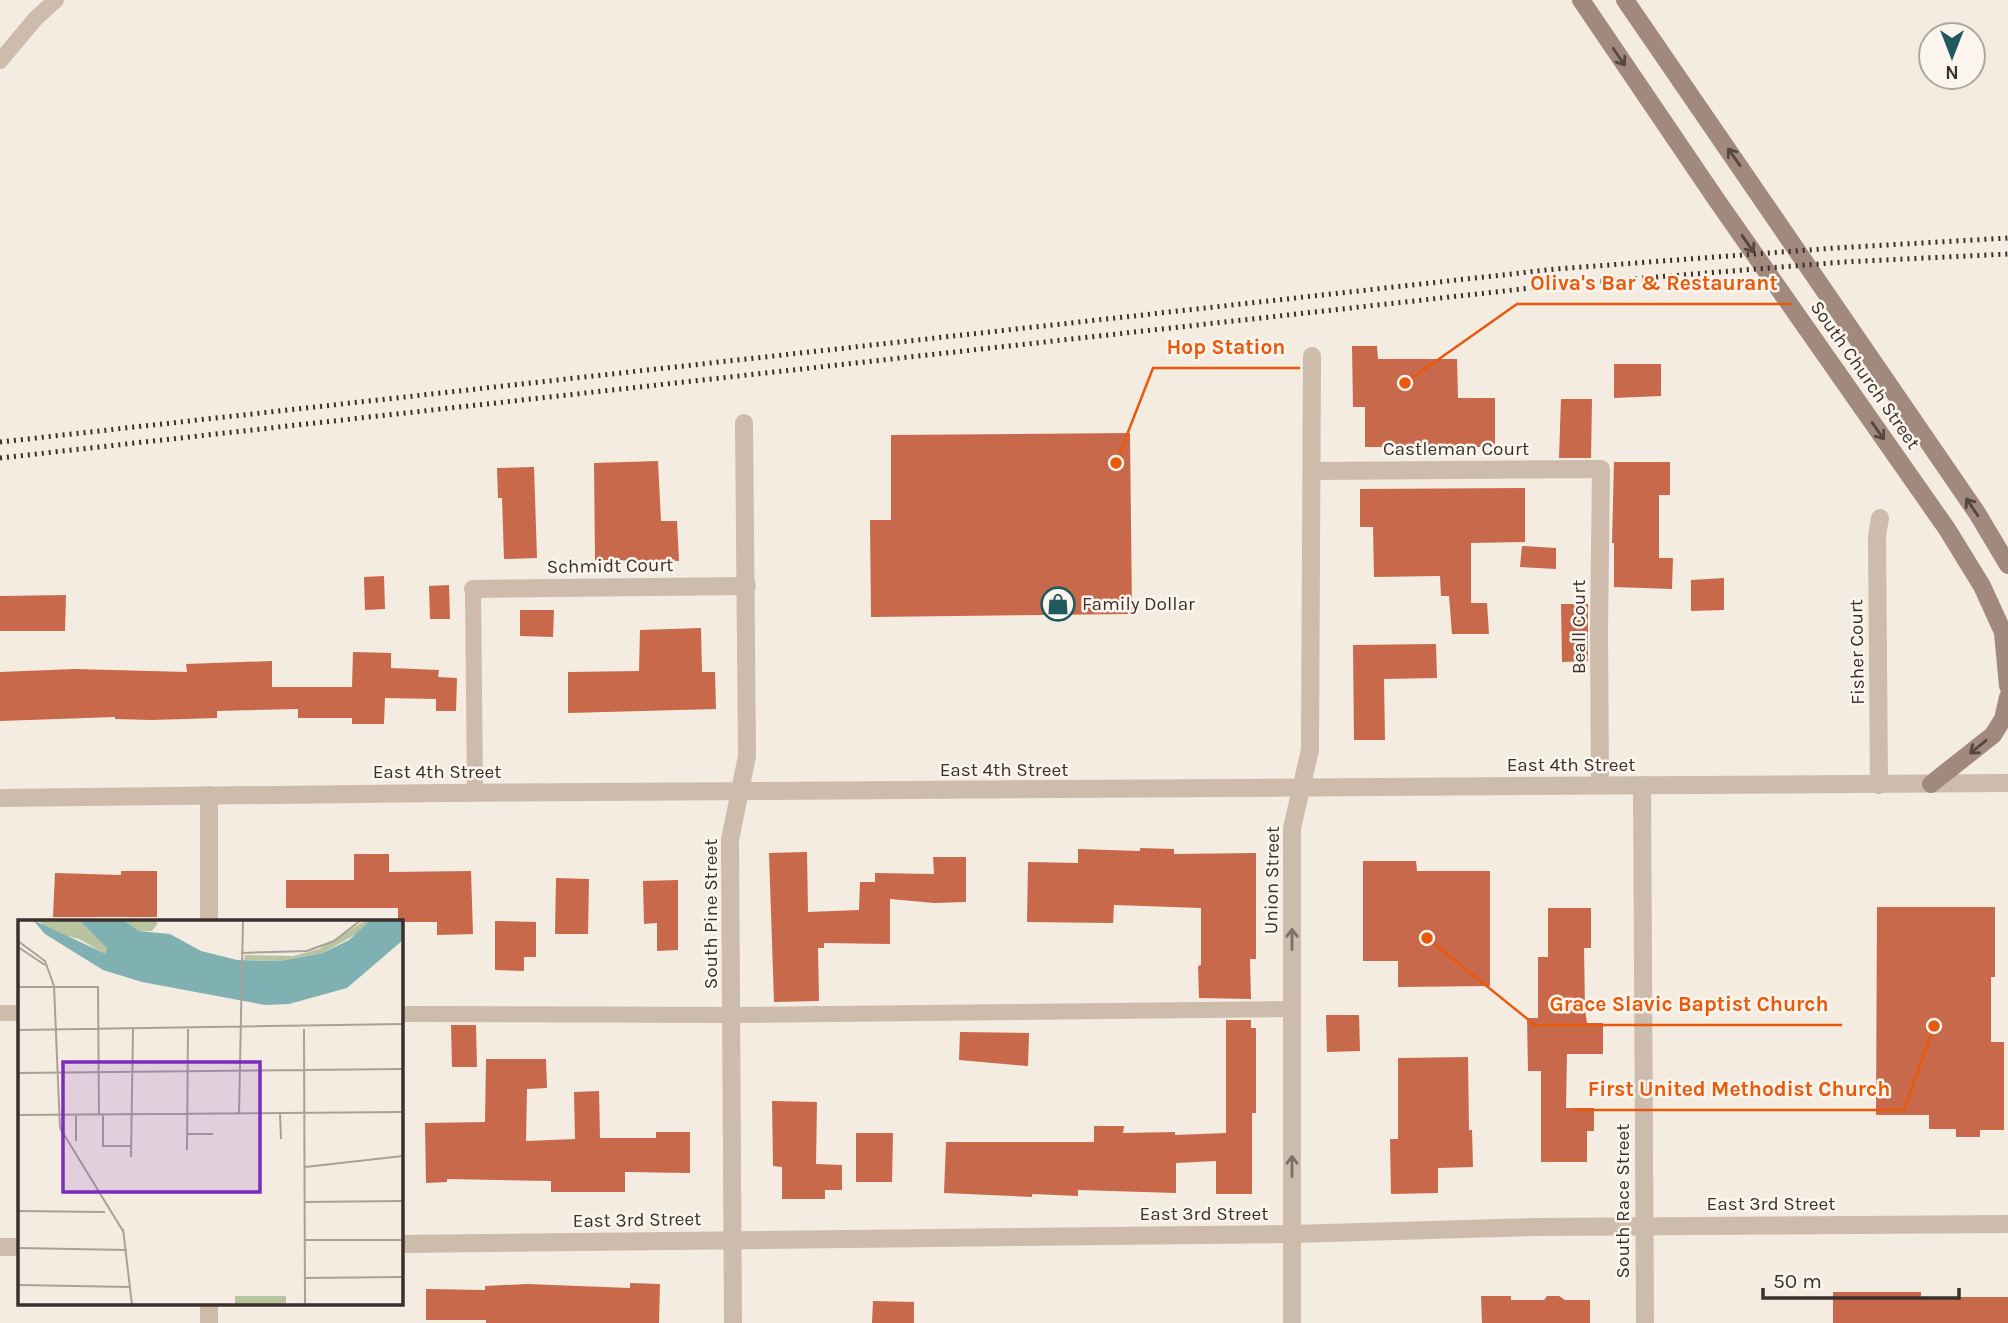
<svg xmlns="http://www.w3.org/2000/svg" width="2008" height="1323" font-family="Karla,sans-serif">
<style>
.building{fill:#c8694b}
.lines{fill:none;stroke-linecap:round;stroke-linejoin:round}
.service{stroke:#cdbbac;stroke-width:16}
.minor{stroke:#cdbbac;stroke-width:18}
.tertiary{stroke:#cdbbac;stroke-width:18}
.secondary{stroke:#a18a7d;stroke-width:18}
.rail{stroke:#3b302b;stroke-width:5;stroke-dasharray:2 5;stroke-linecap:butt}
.oneway{stroke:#544640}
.oneway2{stroke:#7d6f65}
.labels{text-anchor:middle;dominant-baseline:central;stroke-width:5;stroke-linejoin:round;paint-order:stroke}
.street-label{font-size:19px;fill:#3b302b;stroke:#fbf5ee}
.poi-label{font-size:19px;fill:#3b302b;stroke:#fbf5ee;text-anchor:start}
.inset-road{fill:none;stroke:#aaa098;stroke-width:2}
.view{fill:#7b2cbf;fill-opacity:0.15;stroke:#7b2cbf;stroke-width:3.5}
.inset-edge{fill:none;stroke:#3b302b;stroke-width:3.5}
.leader{fill:none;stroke:#e8590c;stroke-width:2.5}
.callout-dot{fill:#e8590c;stroke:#fbf5ee;stroke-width:2.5}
.callout-label{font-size:21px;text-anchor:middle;font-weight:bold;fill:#e8590c;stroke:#fbf5ee;stroke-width:5;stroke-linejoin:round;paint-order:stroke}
</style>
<rect width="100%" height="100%" fill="#f4ebe1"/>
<!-- building -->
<g class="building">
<path d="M 1352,346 L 1377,346 L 1378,359 L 1457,359 L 1458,398 L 1495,398 L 1495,447 L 1365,447 L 1365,407 L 1353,407 Z"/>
<path d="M 1614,364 L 1661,364 L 1661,396 L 1614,398 Z"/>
<path d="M 1561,399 L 1592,399 L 1591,458 L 1559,458 Z"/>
<path d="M 1130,433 L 1132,614 L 871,617 L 870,520 L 891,520 L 891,435 Z"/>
<path d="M 658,461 L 661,521 L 677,521 L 679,561 L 595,560 L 594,463 Z"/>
<path d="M 1614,462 L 1670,462 L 1670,495 L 1659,495 L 1659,558 L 1673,558 L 1672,589 L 1614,587 L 1614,543 L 1612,543 Z"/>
<path d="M 534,467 L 537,558 L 504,559 L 502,498 L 498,498 L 497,468 Z"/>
<path d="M 1525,488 L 1525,542 L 1471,543 L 1471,603 L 1487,603 L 1489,634 L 1452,634 L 1449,596 L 1441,596 L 1440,576 L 1374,577 L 1373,527 L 1360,527 L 1360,489 Z"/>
<path d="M 1522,546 L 1556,548 L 1556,569 L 1520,567 Z"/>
<path d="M 384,576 L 385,609 L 365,610 L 364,577 Z"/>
<path d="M 1724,578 L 1724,610 L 1691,611 L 1691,580 Z"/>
<path d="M 449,585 L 450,619 L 430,619 L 429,586 Z"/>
<path d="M 66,595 L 65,631 L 0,631 L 0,596 Z"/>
<path d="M 1561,604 L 1588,604 L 1588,661 L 1562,662 Z"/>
<path d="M 520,610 L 554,610 L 553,637 L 520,636 Z"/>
<path d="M 701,628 L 702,672 L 715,672 L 716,709 L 568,713 L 568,672 L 639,671 L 640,630 Z"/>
<path d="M 1436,644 L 1437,678 L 1384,679 L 1385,740 L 1354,740 L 1353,645 Z"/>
<path d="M 353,652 L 391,653 L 391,668 L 439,670 L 438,677 L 457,678 L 456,711 L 436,711 L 436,699 L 385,698 L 384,724 L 352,724 L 352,718 L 298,718 L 298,709 L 217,711 L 217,718 L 152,720 L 115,719 L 115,717 L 0,721 L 0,672 L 75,669 L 187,672 L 186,664 L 272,661 L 272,687 L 352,687 Z"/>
<path d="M 1140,848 L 1174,849 L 1174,854 L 1256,853 L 1256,959 L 1250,959 L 1251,999 L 1199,998 L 1198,966 L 1201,965 L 1201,908 L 1114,905 L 1113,923 L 1027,922 L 1028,862 L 1078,863 L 1078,849 L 1140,851 Z"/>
<path d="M 807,852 L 808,912 L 859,910 L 860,882 L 875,882 L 875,873 L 934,874 L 933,857 L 966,857 L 966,902 L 934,903 L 890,899 L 890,944 L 824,943 L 824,948 L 818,948 L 819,1001 L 774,1002 L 769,853 Z"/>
<path d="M 354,854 L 389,854 L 389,872 L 471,871 L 473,934 L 437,935 L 437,922 L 398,922 L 398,908 L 286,908 L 286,880 L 354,880 Z"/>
<path d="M 1363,861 L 1416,861 L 1417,871 L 1490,871 L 1490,986 L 1398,987 L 1398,961 L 1363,961 Z"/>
<path d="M 121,871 L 157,871 L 157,917 L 53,917 L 55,873 L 121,875 Z"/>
<path d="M 556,878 L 589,879 L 588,934 L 555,934 Z"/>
<path d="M 678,880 L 678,950 L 657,951 L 657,923 L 644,924 L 643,881 Z"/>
<path d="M 1877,907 L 1995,907 L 1995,977 L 1991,977 L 1991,1042 L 2004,1042 L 2004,1130 L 1980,1130 L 1980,1137 L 1956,1137 L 1956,1129 L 1929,1129 L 1929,1115 L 1876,1115 Z"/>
<path d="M 1548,908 L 1591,908 L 1591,948 L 1584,948 L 1585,1009 L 1587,1023 L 1603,1023 L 1603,1054 L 1567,1054 L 1566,1108 L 1594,1108 L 1594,1131 L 1587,1131 L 1587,1162 L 1541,1162 L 1541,1071 L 1528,1071 L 1527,1018 L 1538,1018 L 1538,957 L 1548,957 Z"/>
<path d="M 495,921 L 536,922 L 536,957 L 524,957 L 524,971 L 495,970 Z"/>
<path d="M 1326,1015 L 1359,1015 L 1360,1051 L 1327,1052 Z"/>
<path d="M 1226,1020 L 1251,1020 L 1251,1028 L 1256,1028 L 1256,1113 L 1252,1113 L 1252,1194 L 1216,1194 L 1216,1161 L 1176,1163 L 1176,1193 L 1078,1190 L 1078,1196 L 1032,1194 L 1032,1197 L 944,1193 L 946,1142 L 1094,1142 L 1094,1126 L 1124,1126 L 1123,1133 L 1175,1132 L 1175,1135 L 1226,1133 Z"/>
<path d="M 451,1025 L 476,1025 L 477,1067 L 452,1067 Z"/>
<path d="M 960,1032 L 1029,1033 L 1028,1066 L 959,1060 Z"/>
<path d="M 1468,1057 L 1469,1130 L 1472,1130 L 1473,1167 L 1438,1168 L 1438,1193 L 1391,1194 L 1390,1139 L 1398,1139 L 1398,1058 Z"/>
<path d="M 486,1059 L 546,1059 L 547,1088 L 527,1089 L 526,1141 L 575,1139 L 574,1092 L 599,1091 L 600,1138 L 656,1138 L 656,1132 L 690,1132 L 690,1173 L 625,1172 L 625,1192 L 551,1192 L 551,1181 L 447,1179 L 447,1182 L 426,1183 L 425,1123 L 485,1122 Z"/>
<path d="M 772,1101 L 817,1102 L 816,1164 L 842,1165 L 842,1190 L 825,1190 L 825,1199 L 782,1199 L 782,1167 L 773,1166 Z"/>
<path d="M 856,1133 L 893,1133 L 892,1182 L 856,1182 Z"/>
<path d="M 630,1283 L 660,1284 L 659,1323 L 486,1323 L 486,1320 L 426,1320 L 426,1289 L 485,1290 L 485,1286 L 527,1284 L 630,1288 Z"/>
<path d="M 1833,1292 L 1921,1292 L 1921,1297 L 2008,1297 L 2008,1323 L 1833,1323 Z"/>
<path d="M 1481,1296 L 1511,1296 L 1511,1300 L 1544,1300 L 1547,1296 L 1559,1296 L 1565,1300 L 1590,1300 L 1590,1323 L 1482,1323 Z"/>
<path d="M 873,1301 L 914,1302 L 914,1323 L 872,1323 Z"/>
</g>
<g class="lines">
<!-- service -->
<g class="service">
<path d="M 0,61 L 36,18 L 56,0"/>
<path d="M 473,589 L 475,793"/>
<path d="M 0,1013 L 19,1013"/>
<path d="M 401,1014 L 732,1015 L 1292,1009"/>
</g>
<!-- minor -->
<g class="minor">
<path d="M 1312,471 L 1601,469 L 1599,630 L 1600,785"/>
<path d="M 473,589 L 747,586"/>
<path d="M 1642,785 L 1645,1323"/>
<path d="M 1879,785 L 1877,536 L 1880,518"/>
<path d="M 401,1244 L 1292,1234 L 1535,1227 L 2008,1224"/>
<path d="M 0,1247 L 19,1247"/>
<path d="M 733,1323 L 730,840 L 747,756 L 744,423"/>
<path d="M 1292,1323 L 1292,828 L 1310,750 L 1312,356"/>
</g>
<!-- tertiary -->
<g class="tertiary">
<path d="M 209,795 L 209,922"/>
<path d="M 0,798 L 444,793 L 2008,783"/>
<path d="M 209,1323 L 209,1304"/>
</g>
<!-- secondary -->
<g class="secondary">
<path d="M 1581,0 L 1718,202 L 1947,529 L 1982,586 L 2008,643"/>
<path d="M 1625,0 L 1977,513 L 2008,565"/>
<path d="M 2003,633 L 2008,686"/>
<path d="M 1931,784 L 1993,735 L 2003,719 L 2008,697"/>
</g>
<!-- rail -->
<g class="rail">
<path d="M 0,442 L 1556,269 L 1835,248 L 2008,238"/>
<path d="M 0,458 L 1558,285 L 1843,262 L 2008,254"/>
</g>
</g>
<!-- one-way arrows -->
<defs><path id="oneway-shaft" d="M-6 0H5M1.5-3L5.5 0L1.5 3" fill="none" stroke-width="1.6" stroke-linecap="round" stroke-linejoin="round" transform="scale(1.75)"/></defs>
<g class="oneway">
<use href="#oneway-shaft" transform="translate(1619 57) rotate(56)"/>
<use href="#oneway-shaft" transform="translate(1734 157) rotate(-125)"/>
<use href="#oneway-shaft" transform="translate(1748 244) rotate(55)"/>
<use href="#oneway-shaft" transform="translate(1878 431) rotate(55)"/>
<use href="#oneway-shaft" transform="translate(1972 507) rotate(-124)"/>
<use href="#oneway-shaft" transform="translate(1978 747) rotate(141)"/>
</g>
<g class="oneway2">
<use href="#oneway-shaft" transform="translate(1292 939) rotate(-90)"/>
<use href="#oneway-shaft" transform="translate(1292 1166) rotate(-90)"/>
</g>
<!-- icons -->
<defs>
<symbol id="shop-ring" viewBox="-11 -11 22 22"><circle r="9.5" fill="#fbf5ee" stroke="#1f5a5e" stroke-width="1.5"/><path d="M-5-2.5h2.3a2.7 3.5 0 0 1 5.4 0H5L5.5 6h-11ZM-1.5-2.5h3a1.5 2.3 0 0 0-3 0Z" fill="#1f5a5e"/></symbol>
</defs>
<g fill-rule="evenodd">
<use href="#shop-ring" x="1039" y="585" width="38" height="38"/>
</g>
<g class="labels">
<!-- street labels -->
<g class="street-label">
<text transform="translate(1865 375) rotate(55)">South Church Street</text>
<text x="1456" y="449">Castleman Court</text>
<text transform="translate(610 566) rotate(-1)">Schmidt Court</text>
<text transform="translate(1579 627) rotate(-90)">Beall Court</text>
<text transform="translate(1857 652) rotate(-91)">Fisher Court</text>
<text x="1571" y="765">East 4th Street</text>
<text x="1004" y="770">East 4th Street</text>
<text x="437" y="772">East 4th Street</text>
<text transform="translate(1272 880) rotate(-89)">Union Street</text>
<text transform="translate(711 914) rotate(-90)">South Pine Street</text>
<text transform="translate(1623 1201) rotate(-90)">South Race Street</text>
<text x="1771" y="1204">East 3rd Street</text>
<text x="1204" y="1214">East 3rd Street</text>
<text transform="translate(637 1220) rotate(-1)">East 3rd Street</text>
</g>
<!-- poi labels -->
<g class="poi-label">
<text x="1082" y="604">Family Dollar</text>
</g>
</g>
<!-- overview -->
<g transform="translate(18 920)">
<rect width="385" height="385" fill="#f4ebe1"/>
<path d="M 217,376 L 268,376 L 268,385 L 217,385 Z" fill="#b8c4a0"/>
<path d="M 348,0 L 353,0 L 345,10 L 305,33 L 262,41 L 226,40 L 227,35 L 275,36 L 301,29 Z" fill="#b8c4a0"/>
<path d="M 20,0 L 61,0 L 90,28 L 89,35 L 61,19 L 33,12 ZM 105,0 L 136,0 L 140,3 L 134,11 L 121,11 Z" fill="#b8c4a0"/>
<path d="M 15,0 L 88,34 L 89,28 L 61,0 L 105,0 L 121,11 L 152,14 L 183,31 L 219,40 L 262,41 L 305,33 L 331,20 L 353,0 L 385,0 L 385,20 L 329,68 L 271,84 L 247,85 L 124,62 L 85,50 L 27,14 Z" fill="#7fb0b2"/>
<path class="inset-road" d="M 0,21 L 27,41 L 36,66 L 42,208 L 105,311M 0,27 L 27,45M 223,33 L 289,31 L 316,21 L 343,0M 0,67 L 80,67 L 81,195M 286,109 L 287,385M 0,110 L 385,104M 0,153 L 385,149M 262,193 L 263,219M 221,194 L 225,0M 0,195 L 385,192M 85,195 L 85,226 L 113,226M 169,214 L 195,214M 58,221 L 58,195M 169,230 L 170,109M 113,237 L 115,109M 287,247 L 385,236M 287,282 L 385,281M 0,291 L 87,292M 105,309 L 114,385M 287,320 L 385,320M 0,328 L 109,330M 287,358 L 385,357M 0,365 L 112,367"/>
<path class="view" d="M 45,142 L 242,142 L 242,272 L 45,272 Z"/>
<rect width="385" height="385" class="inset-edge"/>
</g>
<!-- callouts -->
<path class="leader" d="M1405 383L1517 304H1792M1116 463L1153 368H1300M1427 938L1535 1025H1842M1934 1026L1904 1110H1573"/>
<g class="callout-dot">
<circle cx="1405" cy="383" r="7"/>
<circle cx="1116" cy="463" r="7"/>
<circle cx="1427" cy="938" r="7"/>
<circle cx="1934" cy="1026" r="7"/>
</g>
<g class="callout-label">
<text x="1654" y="290">Oliva's Bar &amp; Restaurant</text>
<text x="1226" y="354">Hop Station</text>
<text x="1689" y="1011">Grace Slavic Baptist Church</text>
<text x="1739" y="1096">First United Methodist Church</text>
</g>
<!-- north arrow -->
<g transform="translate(1952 56) rotate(180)"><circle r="33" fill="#fbf5ee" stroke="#aea6a0" stroke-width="2"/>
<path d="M0-5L12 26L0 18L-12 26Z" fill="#1f5a5e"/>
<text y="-10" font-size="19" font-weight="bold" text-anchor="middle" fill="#3b302b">N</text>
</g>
<!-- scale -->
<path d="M1763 1288v10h196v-10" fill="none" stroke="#3b302b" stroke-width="3.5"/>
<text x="1773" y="1288" font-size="21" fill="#3b302b" stroke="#fbf5ee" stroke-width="5" paint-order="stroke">50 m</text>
</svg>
